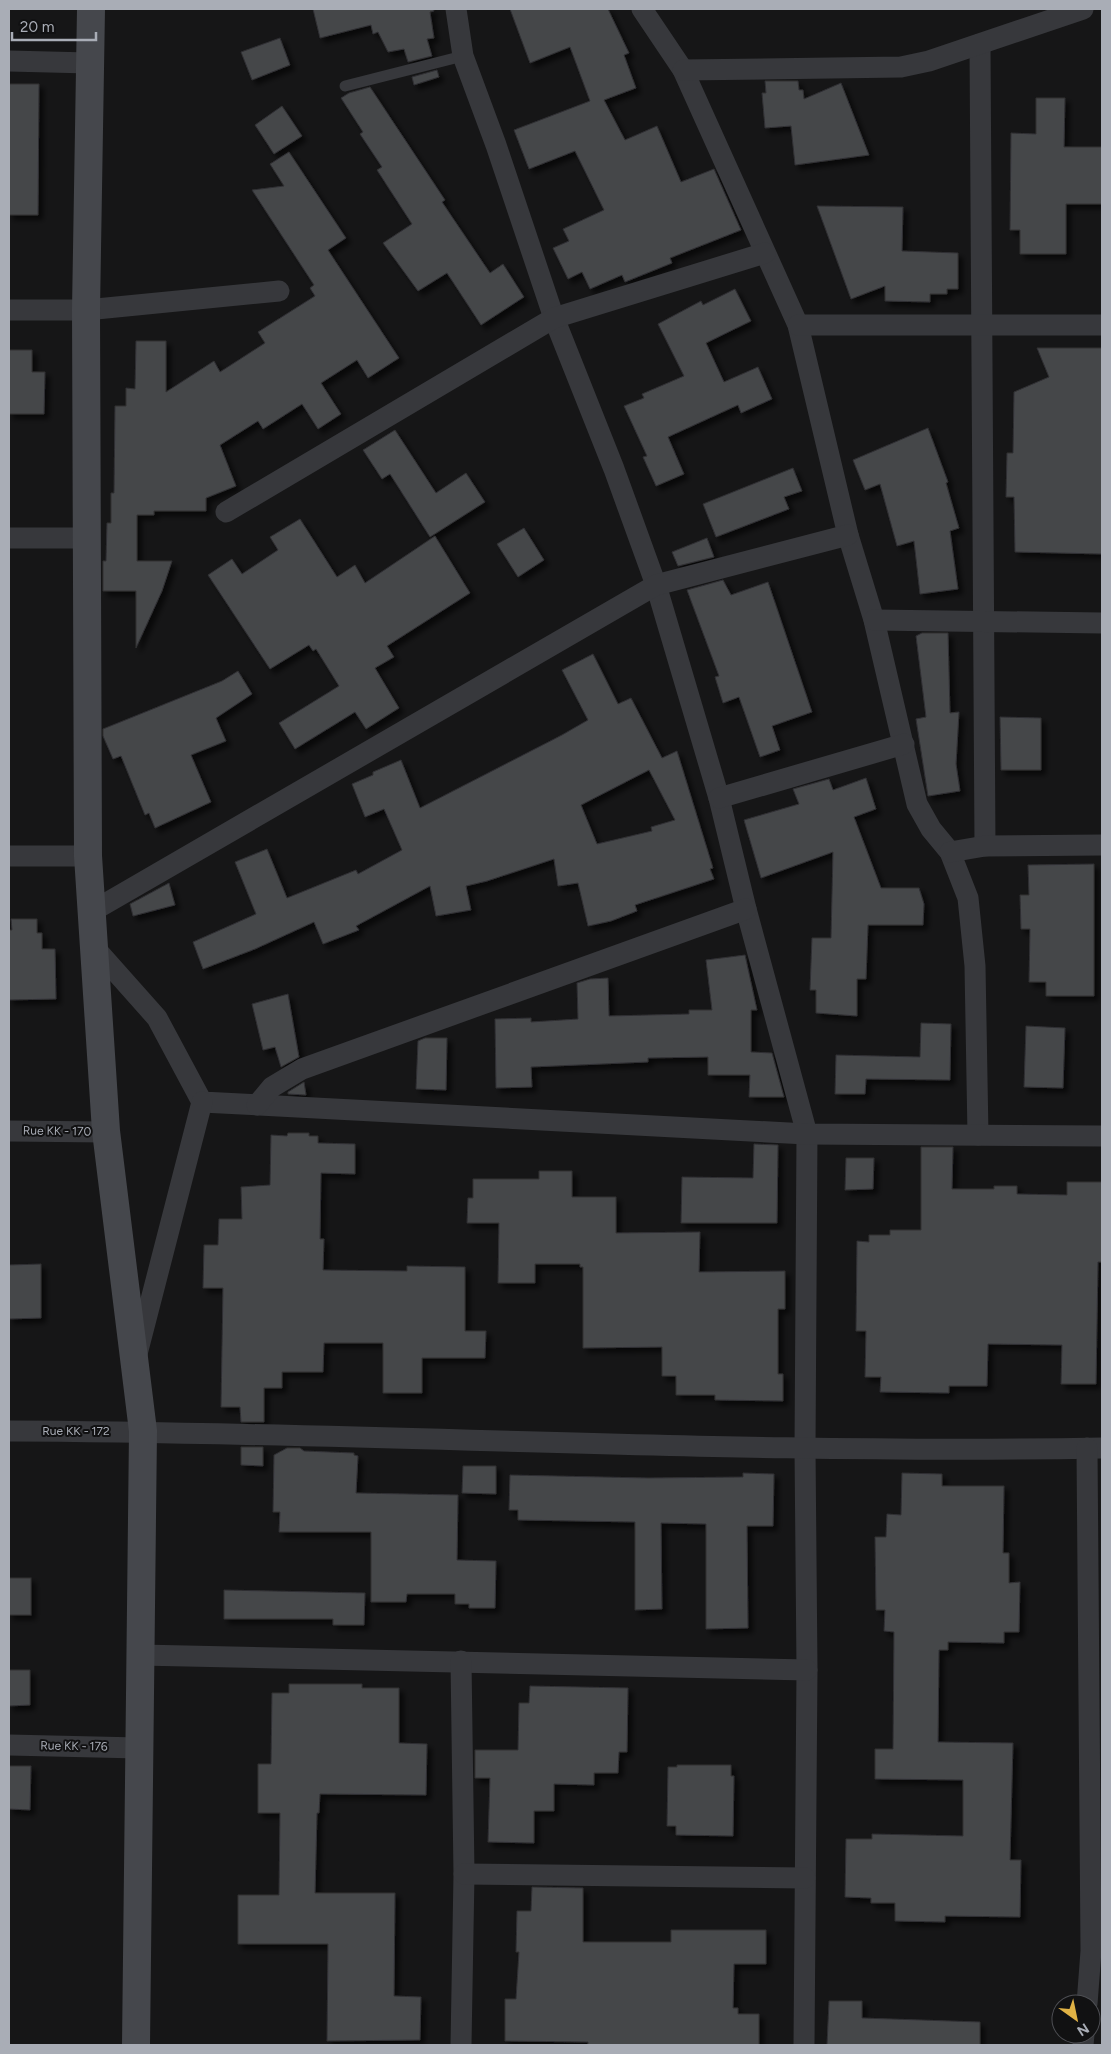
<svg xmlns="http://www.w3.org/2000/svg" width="1111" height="2054" font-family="Figtree,sans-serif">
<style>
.building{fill:#45464a;stroke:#303033;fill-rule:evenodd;filter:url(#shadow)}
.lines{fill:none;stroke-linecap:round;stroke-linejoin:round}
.lane{stroke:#37383c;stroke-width:11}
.street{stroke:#37383c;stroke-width:21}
.secondary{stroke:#45474c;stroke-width:28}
.labels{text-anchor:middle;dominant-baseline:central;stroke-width:4;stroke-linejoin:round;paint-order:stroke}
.street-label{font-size:12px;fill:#a9adb6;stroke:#111112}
</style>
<defs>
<filter id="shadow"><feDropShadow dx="4.5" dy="4.5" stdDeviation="2.5" flood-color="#0009"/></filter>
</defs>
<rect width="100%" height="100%" fill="#161617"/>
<!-- building -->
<g class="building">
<path d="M 313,9 L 433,9 L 434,11 L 430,12 L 434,38 L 427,39 L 432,56 L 408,62 L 404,49 L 388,52 L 378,32 L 373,34 L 371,25 L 320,38 Z"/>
<path d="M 510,9 L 608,9 L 629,53 L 624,55 L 636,88 L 604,100 L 625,140 L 657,126 L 681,182 L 714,169 L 741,230 L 670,258 L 672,263 L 625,282 L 622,275 L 590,289 L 582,272 L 568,279 L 553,248 L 569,241 L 563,229 L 604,210 L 575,151 L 529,169 L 514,130 L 590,101 L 570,47 L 530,63 Z"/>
<path d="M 280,38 L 290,65 L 252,80 L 241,52 Z"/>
<path d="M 437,70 L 439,77 L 414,85 L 412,77 Z"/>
<path d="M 765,81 L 798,81 L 799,90 L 803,90 L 804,99 L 841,83 L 869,155 L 795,165 L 791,126 L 765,128 L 762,93 L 766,93 Z"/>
<path d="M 9,84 L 39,84 L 38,215 L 9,215 Z"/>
<path d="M 370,87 L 445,200 L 442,202 L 490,273 L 503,264 L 524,297 L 481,325 L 447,273 L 418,291 L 383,243 L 412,224 L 377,170 L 382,167 L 360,134 L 363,132 L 341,98 L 349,93 Z"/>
<path d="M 1036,98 L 1065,98 L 1064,147 L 1102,147 L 1102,204 L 1066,204 L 1066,254 L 1020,254 L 1020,230 L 1010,230 L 1011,133 L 1036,134 Z"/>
<path d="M 282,106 L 302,136 L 274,154 L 255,125 Z"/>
<path d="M 289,152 L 346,238 L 328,250 L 399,358 L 368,378 L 357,360 L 321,383 L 341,414 L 318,429 L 302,404 L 263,429 L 258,421 L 220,445 L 236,486 L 206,498 L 206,511 L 154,511 L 154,515 L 137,515 L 137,561 L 172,561 L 162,591 L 136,648 L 136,591 L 103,591 L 103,561 L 106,561 L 107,523 L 111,523 L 111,493 L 114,493 L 115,406 L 126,406 L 126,388 L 135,389 L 136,341 L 166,341 L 166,392 L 214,361 L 220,372 L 265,343 L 258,332 L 315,296 L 310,288 L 314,285 L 252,190 L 284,186 L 270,164 Z"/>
<path d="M 817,206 L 903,207 L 902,251 L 958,253 L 958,289 L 947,289 L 947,294 L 930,294 L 930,302 L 885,301 L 885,286 L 851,299 Z"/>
<path d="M 735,289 L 751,321 L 706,343 L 724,382 L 758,367 L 772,399 L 741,413 L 738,405 L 668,437 L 684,474 L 656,486 L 643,457 L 647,456 L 624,406 L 644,398 L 642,394 L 684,376 L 658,324 L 701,301 L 703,305 Z"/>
<path d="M 1037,348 L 1102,348 L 1102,554 L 1015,552 L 1014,497 L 1006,497 L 1007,453 L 1013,453 L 1014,392 L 1049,377 Z"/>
<path d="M 9,350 L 32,350 L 32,372 L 45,372 L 44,414 L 9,414 Z"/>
<path d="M 928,428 L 948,482 L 946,483 L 959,528 L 950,531 L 958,589 L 920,594 L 914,541 L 897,546 L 880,484 L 865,490 L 853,460 Z"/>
<path d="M 395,430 L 436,493 L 466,473 L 485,502 L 430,537 L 390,474 L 382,479 L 363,450 Z"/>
<path d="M 793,468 L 802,491 L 784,497 L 789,509 L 716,537 L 703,504 Z"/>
<path d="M 300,519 L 337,577 L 355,565 L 365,583 L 435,536 L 470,593 L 387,646 L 394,657 L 375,668 L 399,708 L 366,729 L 355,712 L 295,749 L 279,723 L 339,686 L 316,649 L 313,651 L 309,645 L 270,669 L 208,575 L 232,559 L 242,574 L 278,550 L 270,537 Z"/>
<path d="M 524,528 L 544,560 L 518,577 L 497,544 Z"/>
<path d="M 707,538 L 714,557 L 678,566 L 672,552 Z"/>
<path d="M 723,580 L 731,595 L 768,582 L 812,712 L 772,726 L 780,750 L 760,757 L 739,697 L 723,703 L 715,677 L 719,676 L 687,590 Z"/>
<path d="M 922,633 L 948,633 L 950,713 L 959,712 L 956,764 L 960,791 L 928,796 L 916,719 L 926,717 L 916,636 Z"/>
<path d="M 593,654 L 618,704 L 631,698 L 662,758 L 677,751 L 713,868 L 710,869 L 714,879 L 635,905 L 637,911 L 611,921 L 588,926 L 578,883 L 558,886 L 554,859 L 487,881 L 466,886 L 471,910 L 436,916 L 430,886 L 356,926 L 359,930 L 323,944 L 314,922 L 255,949 L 203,969 L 193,942 L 256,914 L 235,862 L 267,849 L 287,898 L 356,870 L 358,874 L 402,850 L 384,809 L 365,817 L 352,784 L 373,775 L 373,772 L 401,760 L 420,808 L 562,735 L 588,720 L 562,670 ZM 649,770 L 675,820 L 651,827 L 652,831 L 597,844 L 581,805 Z"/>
<path d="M 238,671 L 252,694 L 216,718 L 226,741 L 191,755 L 211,802 L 155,828 L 149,813 L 145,815 L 121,756 L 113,759 L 103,736 L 103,729 L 222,681 Z"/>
<path d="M 1000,717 L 1041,718 L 1041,770 L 1001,770 Z"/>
<path d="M 866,778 L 876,809 L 854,817 L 881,888 L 919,888 L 924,904 L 923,925 L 868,925 L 866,979 L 857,979 L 857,1016 L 816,1013 L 816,990 L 810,990 L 812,938 L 831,938 L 833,852 L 761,878 L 744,820 L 799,804 L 793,789 L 829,779 L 833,790 Z"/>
<path d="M 1094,864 L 1094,996 L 1046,996 L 1046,982 L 1029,982 L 1030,929 L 1021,929 L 1020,895 L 1029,895 L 1028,865 Z"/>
<path d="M 169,883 L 175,905 L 133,916 L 130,904 Z"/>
<path d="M 11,919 L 37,919 L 37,933 L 42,933 L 42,949 L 55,949 L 56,999 L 9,1000 L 9,930 L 12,930 Z"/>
<path d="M 745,955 L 757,1010 L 751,1010 L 751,1052 L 772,1053 L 784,1097 L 749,1097 L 750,1075 L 708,1075 L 708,1057 L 648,1058 L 648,1062 L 531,1067 L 532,1087 L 496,1088 L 495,1019 L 531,1018 L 531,1022 L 578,1019 L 577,983 L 590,979 L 608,978 L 609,1016 L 689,1014 L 689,1010 L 712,1010 L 706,960 Z"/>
<path d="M 288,994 L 299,1057 L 281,1067 L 275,1047 L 263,1050 L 252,1004 Z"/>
<path d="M 921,1023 L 951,1024 L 950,1080 L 866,1079 L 865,1094 L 835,1094 L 836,1055 L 920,1057 Z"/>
<path d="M 1026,1026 L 1065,1028 L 1063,1088 L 1024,1087 Z"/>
<path d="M 425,1038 L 447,1038 L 446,1090 L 416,1089 L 418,1041 Z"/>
<path d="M 304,1082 L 306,1095 L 288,1094 L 288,1092 Z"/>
<path d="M 288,1133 L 309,1133 L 309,1136 L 318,1136 L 318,1143 L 355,1144 L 355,1174 L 321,1173 L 320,1239 L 324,1239 L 323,1270 L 407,1271 L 407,1266 L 465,1267 L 465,1331 L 486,1331 L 485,1358 L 422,1358 L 422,1393 L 383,1393 L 383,1343 L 324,1343 L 323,1372 L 282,1372 L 282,1388 L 264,1388 L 264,1422 L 241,1422 L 240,1407 L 221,1407 L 223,1288 L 203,1288 L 204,1245 L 218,1245 L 219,1219 L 242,1219 L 241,1187 L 270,1185 L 271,1135 L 287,1136 Z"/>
<path d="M 754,1144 L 778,1145 L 777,1223 L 681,1223 L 682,1177 L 753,1178 Z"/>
<path d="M 921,1147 L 953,1147 L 952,1189 L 994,1189 L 994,1186 L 1017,1186 L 1017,1194 L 1067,1195 L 1067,1182 L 1102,1182 L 1102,1262 L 1098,1262 L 1096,1384 L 1061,1384 L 1062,1345 L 988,1344 L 987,1386 L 949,1386 L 949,1393 L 880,1392 L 881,1377 L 865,1377 L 866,1331 L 856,1331 L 857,1241 L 869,1242 L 869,1235 L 890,1235 L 890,1230 L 921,1230 Z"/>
<path d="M 846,1158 L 874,1158 L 873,1189 L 845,1190 Z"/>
<path d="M 539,1171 L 572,1171 L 572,1197 L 616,1197 L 616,1233 L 700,1232 L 699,1272 L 785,1271 L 785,1309 L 778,1309 L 778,1374 L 783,1374 L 783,1401 L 715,1400 L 715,1395 L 676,1395 L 676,1376 L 662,1376 L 662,1347 L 583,1348 L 583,1267 L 580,1267 L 580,1264 L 535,1264 L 535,1283 L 498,1283 L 499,1223 L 467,1223 L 468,1198 L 473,1198 L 473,1179 L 539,1179 Z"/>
<path d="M 41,1264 L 41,1318 L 9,1319 L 9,1265 Z"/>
<path d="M 241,1447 L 263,1447 L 263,1466 L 241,1465 Z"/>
<path d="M 287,1448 L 300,1448 L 304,1451 L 354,1453 L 354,1455 L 358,1456 L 356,1493 L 458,1495 L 457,1560 L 496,1561 L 495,1608 L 469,1608 L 469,1604 L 455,1604 L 455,1594 L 407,1594 L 406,1602 L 371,1602 L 371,1532 L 279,1532 L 280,1512 L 273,1512 L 274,1455 Z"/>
<path d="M 463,1466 L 496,1466 L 496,1494 L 462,1493 Z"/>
<path d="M 743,1473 L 774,1474 L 773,1526 L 747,1526 L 748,1628 L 706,1629 L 706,1524 L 661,1523 L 662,1609 L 635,1610 L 635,1522 L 518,1520 L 518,1510 L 509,1510 L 510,1475 L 648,1478 L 743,1477 Z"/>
<path d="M 902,1473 L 942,1474 L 942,1486 L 1004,1486 L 1003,1553 L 1009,1553 L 1009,1583 L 1020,1582 L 1019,1632 L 1004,1632 L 1004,1643 L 948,1642 L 948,1650 L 939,1650 L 938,1742 L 1013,1743 L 1010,1860 L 1021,1860 L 1020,1917 L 945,1916 L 945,1922 L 895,1921 L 895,1903 L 871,1903 L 871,1898 L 845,1897 L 846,1839 L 872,1839 L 872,1834 L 963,1836 L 963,1780 L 875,1779 L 875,1749 L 893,1749 L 894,1632 L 884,1631 L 885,1610 L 876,1610 L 875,1537 L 886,1537 L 887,1514 L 901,1515 Z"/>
<rect x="9" y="1578" width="22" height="37"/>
<path d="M 224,1590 L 365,1593 L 364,1625 L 333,1625 L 333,1619 L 224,1619 Z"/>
<path d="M 9,1670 L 30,1670 L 30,1705 L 9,1706 Z"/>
<path d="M 289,1684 L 362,1684 L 362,1688 L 399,1688 L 399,1743 L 427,1744 L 426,1795 L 320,1794 L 319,1813 L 317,1813 L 315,1893 L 395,1893 L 394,1996 L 421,1997 L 420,2040 L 327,2041 L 328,1944 L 238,1944 L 238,1895 L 279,1895 L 280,1813 L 258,1813 L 258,1764 L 271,1764 L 272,1693 L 289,1693 Z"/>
<path d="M 530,1686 L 628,1688 L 627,1752 L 619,1752 L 618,1773 L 594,1773 L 594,1785 L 554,1784 L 554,1811 L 534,1811 L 534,1843 L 488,1842 L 490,1778 L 475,1778 L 475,1750 L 518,1750 L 519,1703 L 529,1703 Z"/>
<path d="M 677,1765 L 731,1765 L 731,1776 L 734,1776 L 733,1836 L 676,1835 L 676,1826 L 667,1826 L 668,1767 L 677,1767 Z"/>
<path d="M 9,1766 L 31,1766 L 30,1810 L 9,1809 Z"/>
<path d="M 532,1887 L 583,1888 L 583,1942 L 671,1942 L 671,1930 L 766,1930 L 766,1964 L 734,1964 L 733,2008 L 738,2008 L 738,2014 L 759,2014 L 759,2045 L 588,2045 L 588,2042 L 505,2041 L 505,1999 L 516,1999 L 519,1952 L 516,1952 L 517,1911 L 531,1911 Z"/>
<path d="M 829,2001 L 862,2001 L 862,2018 L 980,2022 L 980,2045 L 827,2045 Z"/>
</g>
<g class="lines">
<!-- lane -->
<path class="lane" d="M 345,86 L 463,56"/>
<!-- street -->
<g class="street">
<path d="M 456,9 L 463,56 L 496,145 L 554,318 L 614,469 L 656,585 L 719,798 L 746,909 L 807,1134 L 805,1448 L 807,1670 L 804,2045"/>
<path d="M 642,9 L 683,70 L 798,325 L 848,535 L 874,620 L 917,804 L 931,829 L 950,852 L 968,898 L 975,966 L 978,1135"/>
<path d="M 980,44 L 985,846"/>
<path d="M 9,61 L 89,63"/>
<path d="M 683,70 L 901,67 L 929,61 L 1083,9"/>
<path d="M 9,310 L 86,310 L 279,291"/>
<path d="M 798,325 L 1102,325"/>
<path d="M 226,512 L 554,318 L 765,253"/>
<path d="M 9,538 L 87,538"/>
<path d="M 874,620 L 1102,623"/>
<path d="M 719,798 L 904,744"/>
<path d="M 950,852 L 985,846 L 1102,845"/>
<path d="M 9,856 L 88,856"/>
<path d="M 91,912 L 656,585 L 848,535"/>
<path d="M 93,946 L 157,1018 L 202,1102 L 807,1134 L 1102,1136"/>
<path d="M 257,1105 L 272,1087 L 302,1069 L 746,909"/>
<path d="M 9,1131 L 106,1132"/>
<path d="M 137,1354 L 202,1102"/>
<path d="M 9,1431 C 373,1432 738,1455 1102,1448"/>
<path d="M 140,1655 L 807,1670"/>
<path d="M 461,1661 L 464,1874 L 461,2045"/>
<path d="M 9,1745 L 139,1748"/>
<path d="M 464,1874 L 805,1878"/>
<path d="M 1087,2004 L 1091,1951 L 1087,1448"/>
<path d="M 1083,2045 L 1084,2034"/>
</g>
<!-- secondary -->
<path class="secondary" d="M 91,9 L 86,310 L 88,856 L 106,1131 L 143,1431 L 136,2045"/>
</g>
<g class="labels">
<!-- street labels -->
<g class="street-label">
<text transform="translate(57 1131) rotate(1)">Rue KK - 170</text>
<text x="76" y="1431">Rue KK - 172</text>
<text transform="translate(74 1746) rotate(1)">Rue KK - 176</text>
</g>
</g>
<!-- border -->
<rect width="1111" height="2054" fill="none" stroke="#a9adb6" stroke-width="20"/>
<!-- north arrow -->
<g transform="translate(1076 2019) rotate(147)"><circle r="24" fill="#111112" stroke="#4e4f54"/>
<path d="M0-4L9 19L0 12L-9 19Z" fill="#e0b245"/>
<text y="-8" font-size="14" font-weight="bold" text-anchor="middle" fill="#a9adb6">N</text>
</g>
<!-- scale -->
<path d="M12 32v8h84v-8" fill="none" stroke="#a9adb6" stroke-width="2.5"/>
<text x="20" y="32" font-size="15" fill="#a9adb6" stroke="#111112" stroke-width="4" paint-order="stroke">20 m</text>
</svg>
